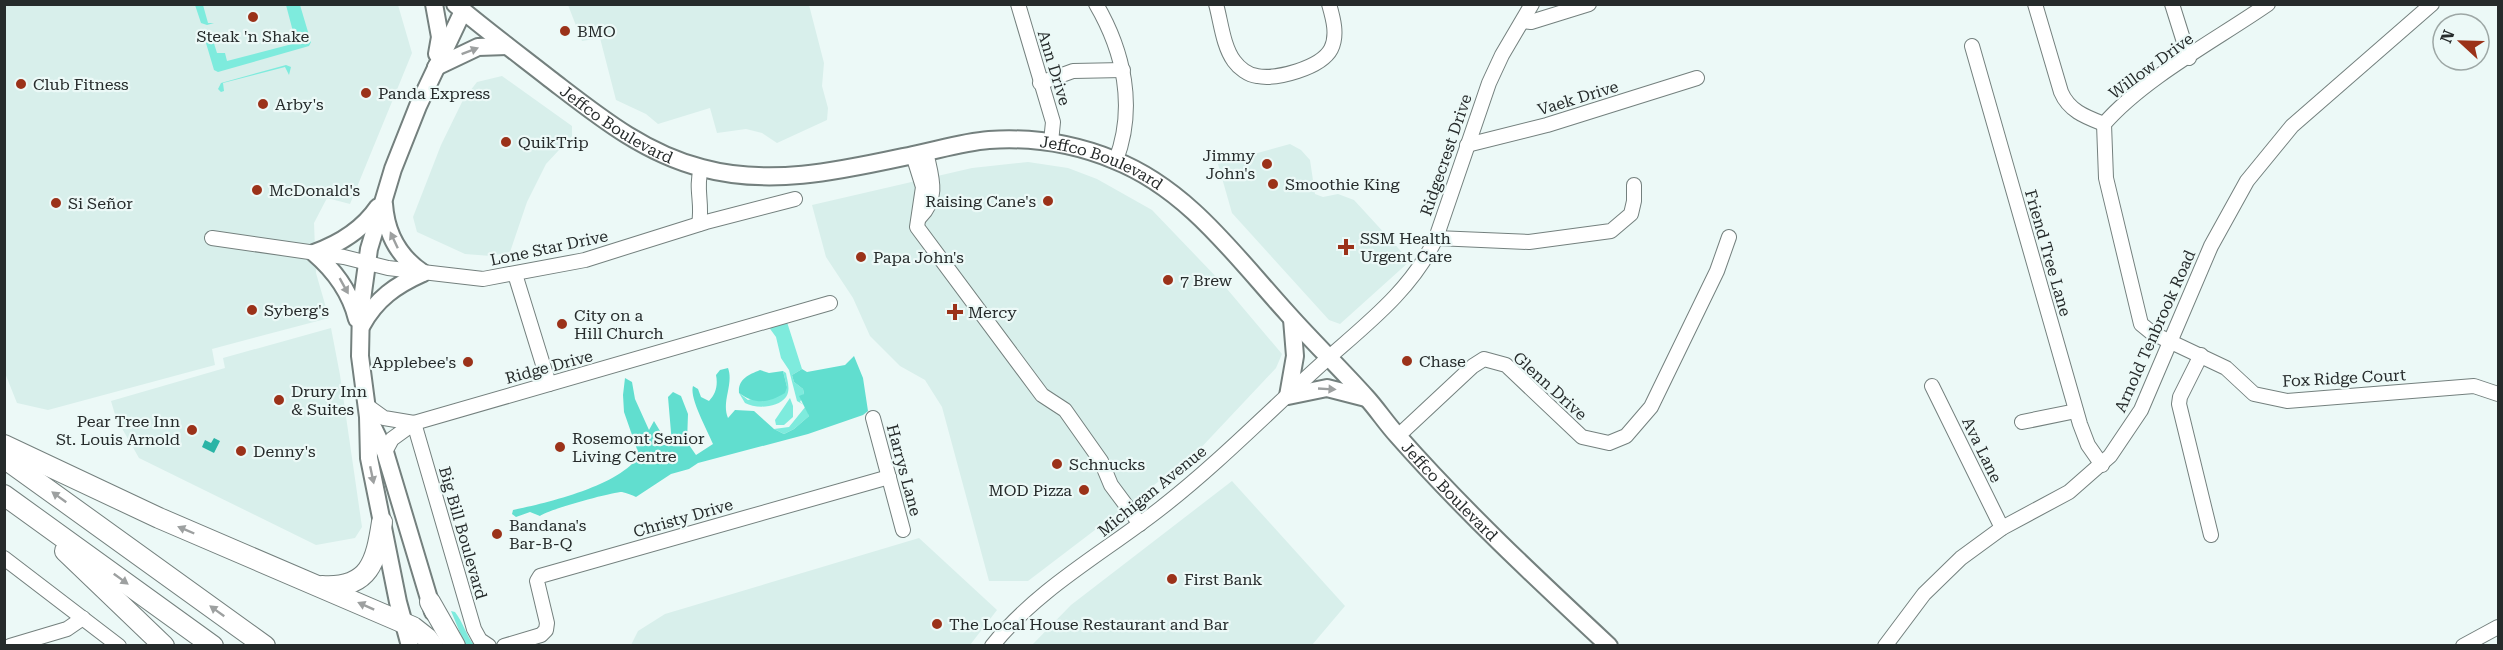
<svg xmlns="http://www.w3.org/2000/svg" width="2503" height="650" font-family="'Roboto Serif',serif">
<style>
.built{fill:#d8efeb}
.green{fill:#7eebdd}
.forest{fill:#61decf}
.water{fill:#2bb4a6}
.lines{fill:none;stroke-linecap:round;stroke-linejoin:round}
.minor-casing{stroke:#74807e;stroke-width:16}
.major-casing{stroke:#74807e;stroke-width:20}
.highway-casing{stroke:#74807e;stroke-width:22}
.minor{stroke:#fff;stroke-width:14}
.major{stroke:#fff;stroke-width:16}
.highway{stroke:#fff;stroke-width:20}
.oneway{fill:#9da0a0}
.poi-dot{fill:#9b3219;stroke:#ecf9f7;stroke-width:2}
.labels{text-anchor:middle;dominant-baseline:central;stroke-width:4.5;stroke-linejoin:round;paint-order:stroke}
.poi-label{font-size:16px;fill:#262b2b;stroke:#ecf9f7;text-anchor:start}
.street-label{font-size:16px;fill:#262b2b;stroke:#ecf9f7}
</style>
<rect width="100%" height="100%" fill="#ecf9f7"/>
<!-- built -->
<g class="built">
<path d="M 5,5 L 398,5 L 412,53 L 350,204 L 327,198 L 314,223 L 316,273 L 329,318 L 212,349 L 215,365 L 48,410 L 17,403 L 5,373 Z"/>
<path d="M 568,5 L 809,5 L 824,63 L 822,86 L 828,108 L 827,120 L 777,143 L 762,133 L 746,129 L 717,133 L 710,108 L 658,124 L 646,114 L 616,100 L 600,38 L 582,41 Z"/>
<path d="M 502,76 L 572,126 L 572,136 L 546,164 L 527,202 L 510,252 L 491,256 L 465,254 L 417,232 L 413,217 L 441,145 L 463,100 L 477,82 Z"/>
<path d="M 1290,144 L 1301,150 L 1310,160 L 1315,194 L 1323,197 L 1338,194 L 1354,200 L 1410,261 L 1340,324 L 1329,320 L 1232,213 L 1218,164 Z"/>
<path d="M 1028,162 L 1068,168 L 1097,179 L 1152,210 L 1222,283 L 1282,354 L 1276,368 L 1196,453 L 1028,581 L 989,581 L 942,407 L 925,380 L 900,366 L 870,336 L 853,298 L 826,257 L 812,205 L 972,168 Z"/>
<path d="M 331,328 L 340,375 L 362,527 L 355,538 L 316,545 L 139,458 L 116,418 L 111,401 L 225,368 L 223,358 Z"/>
<path d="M 1232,481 L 1345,606 L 1312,645 L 1032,645 L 1071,605 Z"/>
<path d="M 919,538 L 997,610 L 970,645 L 631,645 L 638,631 L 665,614 Z"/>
</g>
<!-- green -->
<g class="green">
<path d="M 195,5 L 203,5 L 208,23 L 214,23 L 207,25 L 201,23 Z"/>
<path d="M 286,5 L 300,5 L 311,42 L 309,46 L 218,72 L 214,70 L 206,43 L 207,39 L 217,34 L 218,36 L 212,37 L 217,53 L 225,53 L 227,61 L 296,43 Z"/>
<path d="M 286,65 L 291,67 L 289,75 L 285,67 L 223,83 L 224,91 L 221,92 L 218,89 L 221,83 Z"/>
<path d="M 787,322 L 802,369 L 792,375 L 794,382 L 803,389 L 804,394 L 800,402 L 804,405 L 797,401 L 789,370 L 781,358 L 776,337 L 768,326 Z"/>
<path d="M 783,371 L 786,373 C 787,380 791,390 786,397 C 778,408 756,409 745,403 L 739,393 L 748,400 L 787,387 Z"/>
<path d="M 790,398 L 793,406 L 793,417 L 784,425 L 776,425 L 775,420 Z"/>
<path d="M 806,406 L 809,416 L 794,429 L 784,434 L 774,429 L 789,427 Z"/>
<path d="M 451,611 L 455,612 C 463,622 466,635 474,645 L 465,645 Z"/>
</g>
<!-- forest -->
<g class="forest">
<path d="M 854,356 L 863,378 L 868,411 L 863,415 L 808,434 L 698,463 L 689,469 L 671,474 L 636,497 C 632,495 627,493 622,492 C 612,492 547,510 540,516 L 530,512 L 516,517 L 512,514 L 513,510 C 547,503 622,485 639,455 L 624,412 L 623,395 L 625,378 L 632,382 L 635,399 L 649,430 L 654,421 L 660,431 L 655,440 L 657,446 L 672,444 L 668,397 L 673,392 L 681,396 L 688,414 L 687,442 L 696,455 L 713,444 C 708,431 689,398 693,386 L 698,389 L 701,397 L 709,401 C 716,394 718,385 716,375 L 720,370 L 728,368 C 734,384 721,402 728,418 L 735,410 L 754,411 L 774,429 L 784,434 L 794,429 L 809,416 L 799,396 L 804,394 L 803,389 L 794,382 L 792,375 L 802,369 L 807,372 L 845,365 Z"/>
<path d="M 760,370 L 769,373 L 783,371 L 787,387 L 785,393 C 768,403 756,405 739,393 C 738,379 748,375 760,370 Z"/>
</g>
<!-- water -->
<path class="water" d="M 214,438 L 220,441 L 214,453 L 202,447 L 205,440 L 211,443 Z"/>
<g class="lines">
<defs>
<g id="minor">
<path d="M 1018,4 L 1053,122 L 1051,142"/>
<path d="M 1096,4 C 1124,52 1136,107 1116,160"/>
<path d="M 1216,4 C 1221,22 1223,46 1234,61 C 1239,68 1248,75 1257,76 C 1276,80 1321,68 1331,49 C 1338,35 1333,18 1329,4"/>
<path d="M 2035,4 L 2061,92 C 2069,111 2086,117 2104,124"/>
<path d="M 2172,4 L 2189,58"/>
<path d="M 2268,4 C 2216,40 2144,78 2104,124 L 2106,178 L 2141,324 L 2152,333 L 2226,368 L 2254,394 L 2287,401 L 2474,386 L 2498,394"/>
<path d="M 1523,21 L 1531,22 L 1589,4"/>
<path d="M 1972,46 L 2080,424 L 2088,445 L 2102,465"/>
<path d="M 1040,83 L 1073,71 L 1123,70"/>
<path d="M 1467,145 L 1547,125 L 1697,78"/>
<path d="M 913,155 L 923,187 L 917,227 L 1042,395 L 1065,410 L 1101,461 L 1111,485 L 1140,524"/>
<path d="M 920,217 C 940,197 931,176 926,152"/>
<path d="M 699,224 C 703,202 695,190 701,168"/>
<path d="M 212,238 L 344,257 L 388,268 L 483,279 L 585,260 L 706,222 L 795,199"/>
<path d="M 1436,238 L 1529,242 L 1611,231 L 1631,214 L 1634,201 L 1634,185"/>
<path d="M 515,274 L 549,384"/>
<path d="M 2201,355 L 2180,397 L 2179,404 L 2211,535"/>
<path d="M 1932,386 L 2002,528"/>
<path d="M 366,405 L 384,418 L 414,423"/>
<path d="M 873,418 L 903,530"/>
<path d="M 2022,422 L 2076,411"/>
<path d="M 414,423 L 474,629 L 480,640 L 489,646"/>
<path d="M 1398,436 L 1473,366 L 1484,359 L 1506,365 L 1582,437 L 1609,443 L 1626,436 L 1651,407 L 1717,271 L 1729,237"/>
<path d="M 385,452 L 392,439 L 414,423 L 830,303"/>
<path d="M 4,558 L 119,646"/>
<path d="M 10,646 L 67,629 L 83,618"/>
<path d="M 504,646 L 541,635 L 546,630 L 547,623 L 537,581 L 540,576 L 889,477"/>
<path d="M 992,646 C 1037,589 1105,552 1161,508 C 1220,462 1272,408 1327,359 C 1368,323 1413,288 1436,238 L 1489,83 L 1502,55 L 1532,4"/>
<path d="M 1885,646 L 1924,594 L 1961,558 L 2002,528 L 2069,492 L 2110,456 L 2141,410 L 2211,246 L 2247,181 L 2292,126 L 2432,4"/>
<path d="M 2463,646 L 2498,627"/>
</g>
<g id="major">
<path d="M 434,4 L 440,37 L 437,54"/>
<path id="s1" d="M 455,4 C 486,30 518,54 550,79 C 597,115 643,153 702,168 C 772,187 843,170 913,155 C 938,150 963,142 989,140 C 1032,137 1075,144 1114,160 C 1188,189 1236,257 1288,314 C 1313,342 1340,368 1366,397 C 1377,409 1386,423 1397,435 C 1463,510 1536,578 1609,646"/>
<path d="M 436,67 L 478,47 L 507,46"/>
<path d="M 384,204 C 386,233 399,257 423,273"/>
<path d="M 357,319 C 350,291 335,271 314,253 C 339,244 363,229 378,207"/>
<path d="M 1292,319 L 1295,356 L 1288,396 L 1327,388 L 1366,398"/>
<path d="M 362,325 C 376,299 396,285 423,273"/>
<path d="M 370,421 L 385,452 L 433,612"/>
<path d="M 410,646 L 398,602 L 369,458 L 368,417 L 360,356 L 361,307 L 369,249 L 393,169 L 418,106 L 463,11"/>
</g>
<g id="highway">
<path d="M 4,445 L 159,518 L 413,627 L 427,638 L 433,646"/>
<path d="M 4,458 L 265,646"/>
<path d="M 4,495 L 213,646"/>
<path d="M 65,551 L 164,646"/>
<path d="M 322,586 C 370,589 376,561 382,522"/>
<path d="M 430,602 L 455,646"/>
</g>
</defs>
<!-- minor casing -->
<use href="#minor" class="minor-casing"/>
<!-- major casing -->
<use href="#major" class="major-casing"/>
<!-- highway casing -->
<use href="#highway" class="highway-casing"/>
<!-- minor -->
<use href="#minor" class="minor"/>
<!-- major -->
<use href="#major" class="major"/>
<!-- highway -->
<use href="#highway" class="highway"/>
</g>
<!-- one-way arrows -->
<defs><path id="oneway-solid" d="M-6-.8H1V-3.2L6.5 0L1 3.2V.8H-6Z" transform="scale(1.5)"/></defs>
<g class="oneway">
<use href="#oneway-solid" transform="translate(470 51) rotate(-21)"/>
<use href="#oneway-solid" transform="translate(394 240) rotate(-115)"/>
<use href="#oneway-solid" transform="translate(344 286) rotate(61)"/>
<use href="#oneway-solid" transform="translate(1327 389) rotate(3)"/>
<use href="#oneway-solid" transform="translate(372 475) rotate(78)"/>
<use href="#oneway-solid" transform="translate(59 497) rotate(-144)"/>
<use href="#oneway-solid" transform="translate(186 530) rotate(-157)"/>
<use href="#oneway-solid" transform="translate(121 579) rotate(36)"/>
<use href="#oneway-solid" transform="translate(366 606) rotate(-156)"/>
<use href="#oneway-solid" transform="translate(217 611) rotate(-144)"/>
</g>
<!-- markers -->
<g class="poi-dot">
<circle cx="253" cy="17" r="6"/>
<circle cx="565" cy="31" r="6"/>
<circle cx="21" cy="84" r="6"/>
<circle cx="366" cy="93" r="6"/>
<circle cx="263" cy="104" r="6"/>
<circle cx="506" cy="142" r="6"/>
<circle cx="1267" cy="164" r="6"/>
<circle cx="1273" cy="184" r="6"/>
<circle cx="257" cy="190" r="6"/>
<circle cx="1048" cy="201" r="6"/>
<circle cx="56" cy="203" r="6"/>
<path d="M1343 238h6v6h6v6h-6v6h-6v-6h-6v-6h6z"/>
<circle cx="861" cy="257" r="6"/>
<circle cx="1168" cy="280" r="6"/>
<circle cx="252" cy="310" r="6"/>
<path d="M952 303h6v6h6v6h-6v6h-6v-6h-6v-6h6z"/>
<circle cx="562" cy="324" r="6"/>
<circle cx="1407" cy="361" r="6"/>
<circle cx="468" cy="362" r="6"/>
<circle cx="279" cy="400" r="6"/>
<circle cx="192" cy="430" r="6"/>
<circle cx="560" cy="447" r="6"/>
<circle cx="241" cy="451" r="6"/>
<circle cx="1057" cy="464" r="6"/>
<circle cx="1084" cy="490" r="6"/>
<circle cx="497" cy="534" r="6"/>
<circle cx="1172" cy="579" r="6"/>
<circle cx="937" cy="624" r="6"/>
</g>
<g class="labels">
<!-- poi labels -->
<g class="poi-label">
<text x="577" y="31">BMO</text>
<text x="253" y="36" text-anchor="middle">Steak 'n Shake</text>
<text x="33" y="84">Club Fitness</text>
<text x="378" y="93">Panda Express</text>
<text x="275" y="104">Arby's</text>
<text x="518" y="142">QuikTrip</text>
<text x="1255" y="155" text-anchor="end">Jimmy<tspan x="1255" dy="18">John's</tspan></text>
<text x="1285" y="184">Smoothie King</text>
<text x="269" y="190">McDonald's</text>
<text x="1036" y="201" text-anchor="end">Raising Cane's</text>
<text x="68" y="203">Si Señor</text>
<text x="1360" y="238">SSM Health<tspan x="1360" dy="18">Urgent Care</tspan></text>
<text x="873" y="257">Papa John's</text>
<text x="1180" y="280">7 Brew</text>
<text x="264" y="310">Syberg's</text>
<text x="968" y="312">Mercy</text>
<text x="574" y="315">City on a<tspan x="574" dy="18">Hill Church</tspan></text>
<text x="1419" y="361">Chase</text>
<text x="456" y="362" text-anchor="end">Applebee's</text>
<text x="291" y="391">Drury Inn<tspan x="291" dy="18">&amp; Suites</tspan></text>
<text x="180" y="421" text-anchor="end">Pear Tree Inn<tspan x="180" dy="18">St. Louis Arnold</tspan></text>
<text x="572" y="438">Rosemont Senior<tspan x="572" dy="18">Living Centre</tspan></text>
<text x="253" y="451">Denny's</text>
<text x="1069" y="464">Schnucks</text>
<text x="1072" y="490" text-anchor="end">MOD Pizza</text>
<text x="509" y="525">Bandana's<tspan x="509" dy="18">Bar-B-Q</tspan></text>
<text x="1184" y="579">First Bank</text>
<text x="949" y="624">The Local House Restaurant and Bar</text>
</g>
<!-- street labels -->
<g class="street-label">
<text transform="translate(2151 66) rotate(-36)">Willow Drive</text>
<text transform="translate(1054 68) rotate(73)">Ann Drive</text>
<text transform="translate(1578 98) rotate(-17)">Vaek Drive</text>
<text stroke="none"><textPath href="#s1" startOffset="202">Jeffco Boulevard</textPath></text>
<text transform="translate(1446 155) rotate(-71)">Ridgecrest Drive</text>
<text stroke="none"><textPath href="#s1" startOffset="706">Jeffco Boulevard</textPath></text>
<text transform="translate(549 248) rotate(-12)">Lone Star Drive</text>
<text transform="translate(2048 253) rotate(74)">Friend Tree Lane</text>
<text transform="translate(2155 331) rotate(-66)">Arnold Tenbrook Road</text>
<text transform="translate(549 367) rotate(-15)">Ridge Drive</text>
<text transform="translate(2344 378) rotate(-3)">Fox Ridge Court</text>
<text transform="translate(1550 386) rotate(42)">Glenn Drive</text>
<text transform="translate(1982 450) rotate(64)">Ava Lane</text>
<text transform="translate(904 470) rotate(75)">Harrys Lane</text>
<text transform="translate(1152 491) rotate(-39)">Michigan Avenue</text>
<text stroke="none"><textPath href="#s1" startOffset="1192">Jeffco Boulevard</textPath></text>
<text transform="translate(683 518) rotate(-16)">Christy Drive</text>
<text transform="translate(463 533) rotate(74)">Big Bill Boulevard</text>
</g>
</g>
<!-- border -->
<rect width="2503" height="650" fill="none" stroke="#262b2b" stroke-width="12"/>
<!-- north arrow -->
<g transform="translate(2461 42) rotate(292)"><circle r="28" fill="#ecf9f7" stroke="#9da7a5" stroke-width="1.5"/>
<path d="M0-4.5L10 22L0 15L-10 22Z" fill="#9b3219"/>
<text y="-9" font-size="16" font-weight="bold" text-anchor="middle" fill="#262b2b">N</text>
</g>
</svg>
